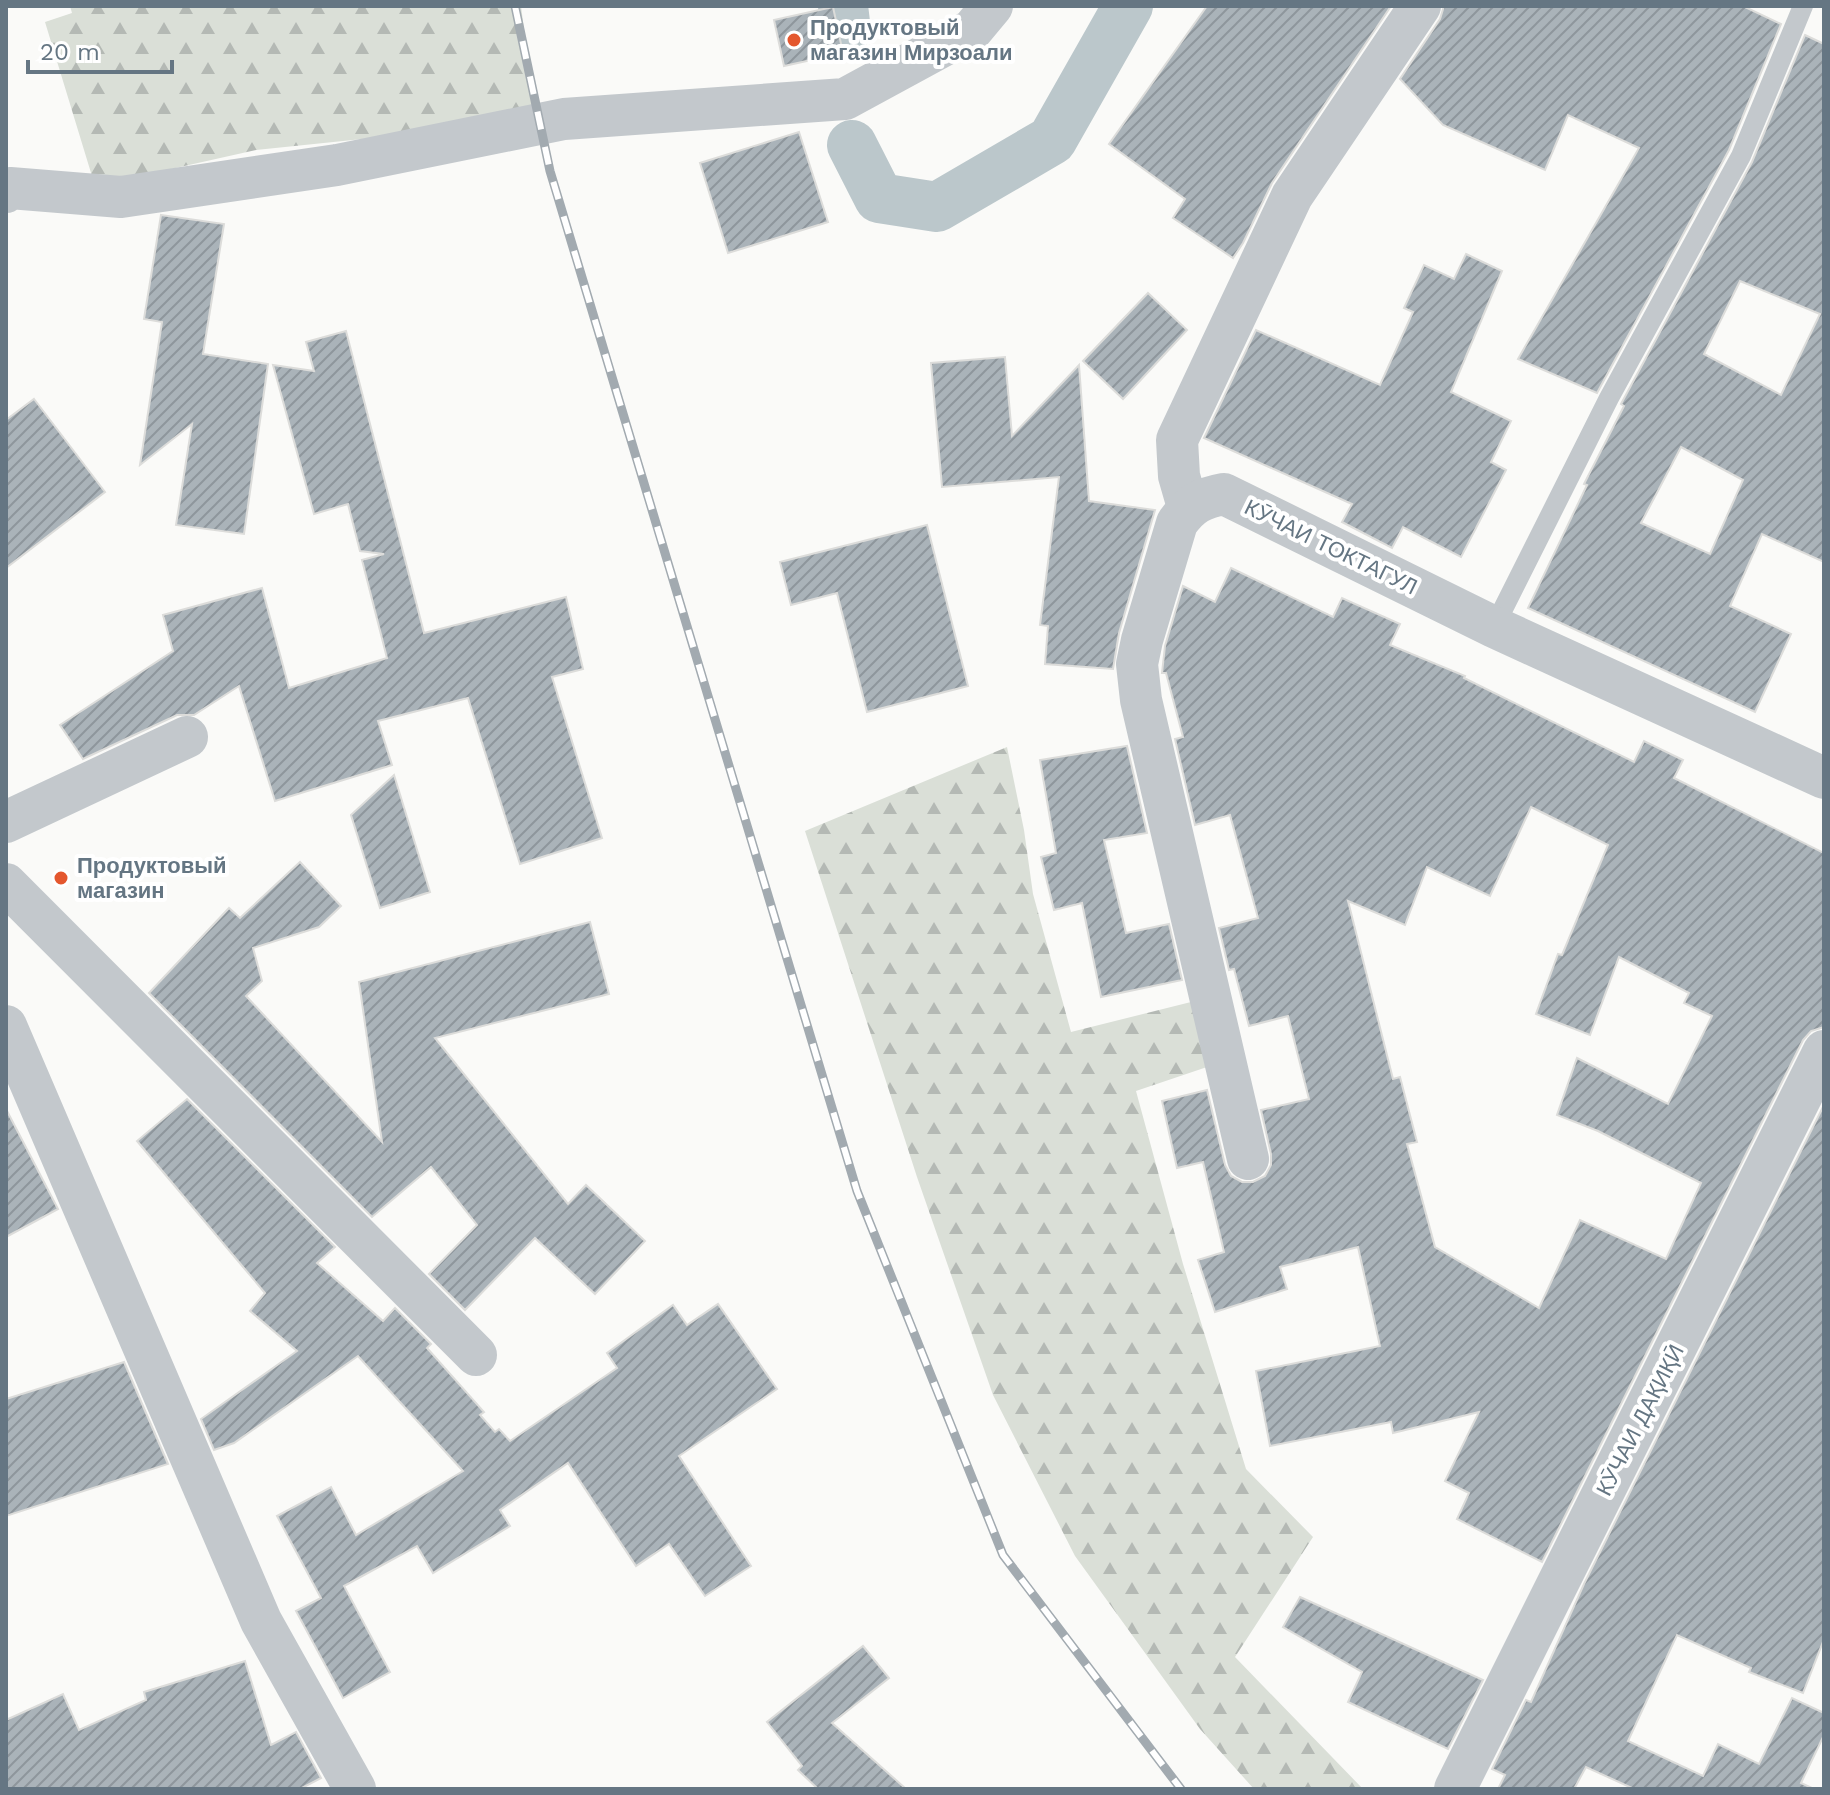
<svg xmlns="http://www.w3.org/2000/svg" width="1830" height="1795" font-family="'Work Sans',sans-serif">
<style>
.forest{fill:url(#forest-firs)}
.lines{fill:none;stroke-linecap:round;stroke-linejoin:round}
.canal{stroke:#bbc7cb;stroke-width:50}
.building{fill:url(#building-hatch);stroke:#dcdcda;stroke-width:2;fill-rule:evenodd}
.service{stroke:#c3c8cc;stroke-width:20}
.minor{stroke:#c3c8cc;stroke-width:42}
.rail-casing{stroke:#a2aab0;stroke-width:9}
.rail{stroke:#fff;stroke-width:6;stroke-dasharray:18;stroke-linecap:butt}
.poi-dot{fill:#e4572e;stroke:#fff;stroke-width:3}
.labels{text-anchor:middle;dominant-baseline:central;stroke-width:8;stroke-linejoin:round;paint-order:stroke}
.poi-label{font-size:22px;font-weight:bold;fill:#657683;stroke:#fff;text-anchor:start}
.street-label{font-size:22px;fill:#657683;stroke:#fff}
</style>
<defs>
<pattern id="forest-firs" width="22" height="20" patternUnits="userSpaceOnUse" patternTransform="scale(2)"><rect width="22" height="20" fill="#dadfd7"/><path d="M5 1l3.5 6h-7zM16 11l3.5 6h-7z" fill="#b4b9b4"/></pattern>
<pattern id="building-hatch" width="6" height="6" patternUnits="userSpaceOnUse" patternTransform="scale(2)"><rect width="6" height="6" fill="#aab3b9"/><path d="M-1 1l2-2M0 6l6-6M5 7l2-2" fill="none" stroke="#8e969c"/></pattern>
</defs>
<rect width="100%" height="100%" fill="#fafaf8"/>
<!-- forest -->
<g class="forest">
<path d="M 70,6 L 521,6 L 536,121 L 256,150 L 95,186 L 45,22 L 72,13 Z"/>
<path d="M 1007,747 L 1024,830 L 1033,894 L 1071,1032 L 1191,1002 L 1207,1067 L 1136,1091 L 1183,1264 L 1246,1469 L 1313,1537 L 1235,1657 L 1363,1789 L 1254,1789 L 1200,1729 L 1075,1556 L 993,1395 L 917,1177 L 805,831 Z"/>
</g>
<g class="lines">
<!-- canal -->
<g class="canal">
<path d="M 843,6 L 846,31"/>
<path d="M 852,145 L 879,198 L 937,207 L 1052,140 L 1128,6"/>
</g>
</g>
<!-- building -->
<g class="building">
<path d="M 1207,6 L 1391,6 L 1272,183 L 1243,243 L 1233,258 L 1173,218 L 1185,199 L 1109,144 Z"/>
<path d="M 1444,6 L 1743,6 L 1781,24 L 1729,150 L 1597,393 L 1518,359 L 1639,148 L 1568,115 L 1545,170 L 1443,125 L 1400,79 L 1440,19 Z"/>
<path d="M 833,7 L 843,53 L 784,66 L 774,20 Z"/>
<path d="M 1805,35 L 1824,44 L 1824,562 L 1762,534 L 1730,606 L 1791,634 L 1755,712 L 1528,608 L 1587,485 L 1584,484 L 1624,406 L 1621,404 L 1752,162 ZM 1740,281 L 1820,314 L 1781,395 L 1704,354 ZM 1681,447 L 1743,480 L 1710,554 L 1641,523 Z"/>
<path d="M 799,132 L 828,222 L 728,253 L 700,163 Z"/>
<path d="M 161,215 L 224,224 L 203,354 L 268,364 L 244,534 L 176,525 L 192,424 L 140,465 L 162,322 L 144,319 Z"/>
<path d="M 1466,254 L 1502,271 L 1451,392 L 1511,421 L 1491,462 L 1506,470 L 1461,557 L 1403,527 L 1392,548 L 1342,522 L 1352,504 L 1204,438 L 1256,330 L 1380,385 L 1413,312 L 1404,308 L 1424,265 L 1454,279 Z"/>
<path d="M 1148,293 L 1187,330 L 1123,399 L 1083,361 Z"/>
<path d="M 346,331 L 424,633 L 566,597 L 583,669 L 552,677 L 602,838 L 520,864 L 468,698 L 378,721 L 392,765 L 275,801 L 239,686 L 194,715 L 177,715 L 83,759 L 60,725 L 173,651 L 163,615 L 262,588 L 289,688 L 387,658 L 362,560 L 384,554 L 360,551 L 348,504 L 314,514 L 273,365 L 314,371 L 306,342 Z"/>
<path d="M 1005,357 L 1012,436 L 1079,365 L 1089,501 L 1155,510 L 1119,633 L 1113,669 L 1045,664 L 1048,626 L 1040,625 L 1059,477 L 942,487 L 931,363 Z"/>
<path d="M 34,399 L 105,492 L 6,568 L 6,420 Z"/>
<path d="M 927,525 L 968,686 L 867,712 L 837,593 L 791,605 L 780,562 Z"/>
<path d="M 1231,568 L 1333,617 L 1342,598 L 1400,624 L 1390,645 L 1465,676 L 1464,678 L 1634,762 L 1644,741 L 1683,760 L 1674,778 L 1824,853 L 1824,1027 L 1811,1031 L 1803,1040 L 1542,1562 L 1457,1519 L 1469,1493 L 1445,1481 L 1479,1412 L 1393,1433 L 1391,1422 L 1270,1446 L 1256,1371 L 1380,1346 L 1358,1247 L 1280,1267 L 1287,1289 L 1215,1312 L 1198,1260 L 1224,1252 L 1203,1162 L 1177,1168 L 1162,1101 L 1207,1090 L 1225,1165 L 1231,1176 L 1242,1182 L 1253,1182 L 1265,1176 L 1271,1165 L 1271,1154 L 1261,1110 L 1309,1099 L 1288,1016 L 1249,1026 L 1234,969 L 1229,970 L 1219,928 L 1258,918 L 1230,815 L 1195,825 L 1175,739 L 1183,737 L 1166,673 L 1162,673 L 1165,646 L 1183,586 L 1215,602 ZM 1531,807 L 1608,845 L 1562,955 L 1558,954 L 1536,1014 L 1590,1035 L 1619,957 L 1689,993 L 1684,1003 L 1712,1016 L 1668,1104 L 1577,1058 L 1557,1115 L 1598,1131 L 1701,1183 L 1666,1259 L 1580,1220 L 1539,1308 L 1435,1247 L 1407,1144 L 1417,1142 L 1400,1077 L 1393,1079 L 1348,901 L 1405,925 L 1427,867 L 1490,896 Z"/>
<path d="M 1127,746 L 1147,833 L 1104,840 L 1126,933 L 1169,924 L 1182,980 L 1101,997 L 1082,903 L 1054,910 L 1041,857 L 1056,853 L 1040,760 Z"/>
<path d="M 394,775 L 430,892 L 380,908 L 351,815 Z"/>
<path d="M 300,862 L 341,906 L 319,927 L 253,948 L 262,981 L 246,996 L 382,1142 L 359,982 L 590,922 L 609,994 L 435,1038 L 568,1204 L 586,1185 L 645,1241 L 595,1294 L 535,1238 L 465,1310 L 429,1274 L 477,1225 L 431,1167 L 372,1217 L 149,993 L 229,908 L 240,918 Z"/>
<path d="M 187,1099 L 335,1247 L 317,1263 L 383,1321 L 395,1308 L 431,1344 L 427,1348 L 484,1412 L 480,1415 L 495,1432 L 499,1429 L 510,1441 L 617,1368 L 607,1353 L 673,1305 L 687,1325 L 718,1304 L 777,1389 L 679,1456 L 751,1566 L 705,1596 L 669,1544 L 636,1566 L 568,1463 L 500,1510 L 510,1526 L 433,1573 L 417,1546 L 344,1586 L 390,1672 L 343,1698 L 296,1611 L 321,1598 L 277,1516 L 331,1487 L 356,1535 L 463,1471 L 358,1356 L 234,1443 L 214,1450 L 201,1419 L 297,1351 L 250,1311 L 265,1293 L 137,1141 Z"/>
<path d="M 1824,1105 L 1824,1639 L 1803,1693 L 1749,1672 L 1751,1668 L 1677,1635 L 1628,1741 L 1703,1776 L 1718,1744 L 1759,1764 L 1792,1698 L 1824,1713 L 1824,1735 L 1801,1783 L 1814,1789 L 1634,1789 L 1586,1767 L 1574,1789 L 1498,1789 L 1505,1775 L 1492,1769 L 1526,1700 L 1531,1702 L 1584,1584 Z"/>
<path d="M 6,1109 L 58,1209 L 6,1237 Z"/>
<path d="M 124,1362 L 168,1464 L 6,1516 L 6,1399 Z"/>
<path d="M 1300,1597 L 1483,1680 L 1448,1749 L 1348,1702 L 1362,1672 L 1283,1627 Z"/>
<path d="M 863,1646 L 889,1678 L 832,1723 L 906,1789 L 818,1789 L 798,1770 L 802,1766 L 767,1722 Z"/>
<path d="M 245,1661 L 271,1745 L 296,1732 L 321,1778 L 300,1789 L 6,1789 L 6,1720 L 63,1694 L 79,1730 L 146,1700 L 144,1692 Z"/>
</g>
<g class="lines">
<!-- service -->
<path class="service" d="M 1494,627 L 1609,398 L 1741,156 L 1803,6"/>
<!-- minor -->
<g class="minor">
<path d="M 6,192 L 10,188 L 121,197 L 337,165 L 564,119 L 845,99 L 972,30 L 992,6"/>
<path d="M 1188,507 L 1179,476 L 1177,440 L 1292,196 L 1420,6"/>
<path d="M 6,822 L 187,737"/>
<path d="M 6,884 L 476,1355"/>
<path d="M 6,1026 L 261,1621 L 355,1789"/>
<path d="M 1248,1159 L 1141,700 L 1137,664 L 1142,640 L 1177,523 C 1190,504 1202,498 1224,494 L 1494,627 L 1824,778"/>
<path d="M 1455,1789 L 1824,1051"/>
</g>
<defs>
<path id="rail" d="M 515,6 L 550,171 L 857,1191 L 1003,1555 L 1181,1789"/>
</defs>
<!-- rail casing -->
<use href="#rail" class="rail-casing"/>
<!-- rail -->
<use href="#rail" class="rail"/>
</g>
<!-- markers -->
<g class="poi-dot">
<circle cx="794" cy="40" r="8"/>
<circle cx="61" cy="878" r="8"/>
</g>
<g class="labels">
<!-- poi labels -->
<g class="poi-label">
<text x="810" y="27">Продуктовый<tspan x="810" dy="25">магазин Мирзоали</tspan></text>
<text x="77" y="865">Продуктовый<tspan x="77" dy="25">магазин</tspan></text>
</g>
<!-- street labels -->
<g class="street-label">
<text transform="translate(1331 547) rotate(26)">КӮЧАИ ТОКТАГУЛ</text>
<text transform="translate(1640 1420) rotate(-63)">КӮЧАИ ДАҚИҚӢ</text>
</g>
</g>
<!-- border -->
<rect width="1830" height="1795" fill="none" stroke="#657683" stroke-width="16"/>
<!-- scale -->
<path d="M28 60v12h144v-12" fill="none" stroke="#657683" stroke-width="4"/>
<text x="40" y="60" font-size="24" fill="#657683" stroke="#ffffff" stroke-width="6" paint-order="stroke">20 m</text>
</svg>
